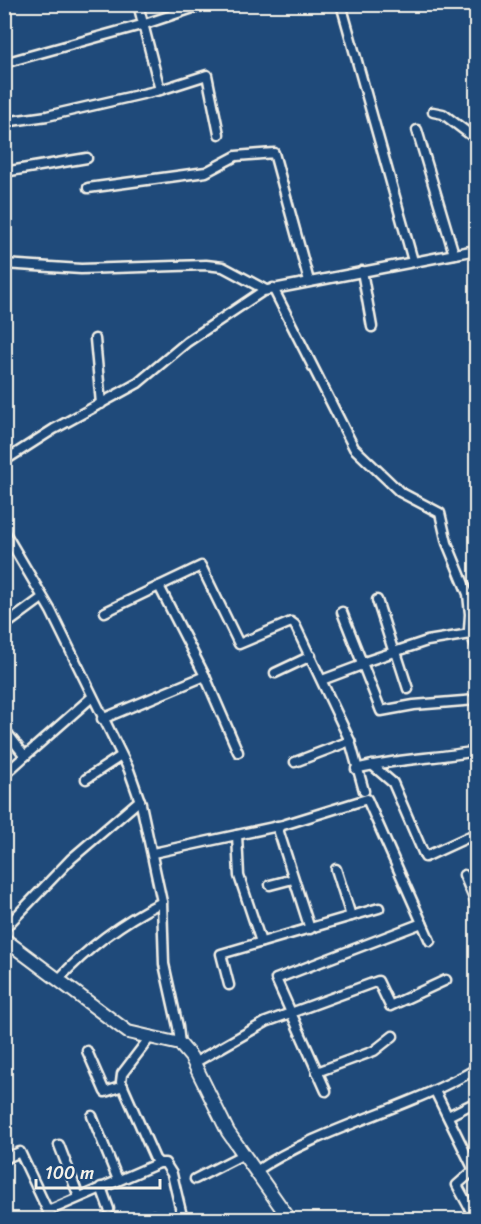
<svg xmlns="http://www.w3.org/2000/svg" width="481" height="1224" font-family="Sriracha,sans-serif">
<style>
.lines{fill:none;stroke-linecap:round;stroke-linejoin:round}
.street-casing{stroke:#f4f1e8;stroke-width:13}
.secondary-casing{stroke:#f4f1e8;stroke-width:16}
.street{stroke:#1f4a7a;stroke-width:8}
.secondary{stroke:#1f4a7a;stroke-width:12}
</style>
<rect width="100%" height="100%" fill="#1f4a7a"/>
<filter id="ink" filterUnits="userSpaceOnUse"><feTurbulence type="fractalNoise" baseFrequency=".0167" numOctaves="2"/><feDisplacementMap in="SourceGraphic" scale="12" xChannelSelector="R" yChannelSelector="G"/><feConvolveMatrix kernelMatrix="1 2 1 2 8 2 1 2 1" color-interpolation-filters="sRGB"/></filter>
<g filter="url(#ink)">
<g class="lines">
<defs>
<g id="street">
<path d="M 138,4 L 160,90"/>
<path d="M 341,4 L 413,261"/>
<path d="M 4,63 L 145,24 L 205,4"/>
<path d="M 433,112 L 443,114 L 476,139"/>
<path d="M 4,122 L 47,116 L 160,90 L 207,75 L 219,134"/>
<path d="M 417,130 L 454,254"/>
<path d="M 4,172 L 87,158"/>
<path d="M 88,188 L 206,172 L 236,156 L 274,153 L 309,281"/>
<path d="M 4,264 L 81,269 L 206,265 L 223,267 L 266,290"/>
<path d="M 362,271 L 372,327"/>
<path d="M 273,288 L 354,448 L 400,492 L 440,513 L 447,543 L 468,594 L 470,614 L 469,630 L 476,646"/>
<path d="M 95,339 L 101,404"/>
<path d="M 4,461 L 54,429 L 138,383 L 187,342 L 263,291 L 476,250"/>
<path d="M 4,531 L 51,611 L 129,770 L 141,804 L 162,902 L 164,964 L 178,1027 L 180,1044"/>
<path d="M 159,586 L 201,566 L 239,644 L 291,622 L 295,625 L 350,741 L 364,791"/>
<path d="M 377,600 L 394,653"/>
<path d="M 105,612 L 159,586 L 205,676 L 238,752"/>
<path d="M 342,612 L 381,711 L 414,705 L 476,700"/>
<path d="M 4,626 L 42,598"/>
<path d="M 396,652 L 408,689"/>
<path d="M 361,663 L 427,641 L 470,634"/>
<path d="M 275,673 L 311,656"/>
<path d="M 322,680 L 362,665"/>
<path d="M 102,719 L 205,676"/>
<path d="M 4,729 L 25,756 L 92,697"/>
<path d="M 295,762 L 350,741"/>
<path d="M 372,765 L 393,783 L 425,857 L 475,834"/>
<path d="M 356,769 C 396,758 436,759 476,751"/>
<path d="M 4,775 L 25,756"/>
<path d="M 86,779 L 121,756"/>
<path d="M 277,826 L 310,929"/>
<path d="M 237,835 L 239,876 L 261,942"/>
<path d="M 153,853 L 283,825 L 367,799 L 430,941"/>
<path d="M 336,869 L 351,916"/>
<path d="M 464,875 L 476,903"/>
<path d="M 270,885 L 293,879"/>
<path d="M 4,929 L 71,859 L 140,800"/>
<path d="M 58,980 C 88,947 122,922 162,902"/>
<path d="M 229,985 L 221,954 L 379,908"/>
<path d="M 151,1036 L 122,1074 L 121,1082 L 155,1159 L 159,1163 L 165,1163 L 172,1174 L 183,1220"/>
<path d="M 87,1051 L 105,1092 L 123,1086"/>
<path d="M 194,1063 L 266,1022 L 378,981 L 390,1006 L 446,980"/>
<path d="M 317,1072 L 374,1051 L 393,1036"/>
<path d="M 326,1091 L 276,979 L 422,923"/>
<path d="M 435,1091 L 474,1170 L 457,1185 L 476,1220"/>
<path d="M 92,1116 L 118,1180"/>
<path d="M 448,1116 L 476,1102"/>
<path d="M 59,1145 L 79,1197"/>
<path d="M 4,1159 L 20,1152 L 52,1220"/>
<path d="M 256,1171 C 324,1126 406,1110 476,1069"/>
<path d="M 195,1179 L 244,1154"/>
<path d="M 101,1187 L 109,1209"/>
<path d="M 48,1211 L 159,1163"/>
<path d="M 153,1216 L 154,1220"/>
<path d="M 379,1220 L 384,1217"/>
</g>
<path id="secondary" d="M 4,939 L 128,1032 L 180,1044 L 191,1057 L 228,1132 L 290,1220"/>
</defs>
<!-- street casing -->
<use href="#street" class="street-casing"/>
<!-- secondary casing -->
<use href="#secondary" class="secondary-casing"/>
<!-- street -->
<use href="#street" class="street"/>
<!-- secondary -->
<use href="#secondary" class="secondary"/>
</g>
</g>
<!-- margin -->
<rect width="481" height="1224" fill="none" stroke="#1f4a7a" stroke-width="24"/>
<rect x="12" y="12" width="457" height="1200" fill="none" stroke="#f4f1e8" stroke-width="2" filter="url(#ink)"/>
<!-- scale -->
<path d="M36 1179v9h124v-9" fill="none" stroke="#f4f1e8" stroke-width="3"/>
<text x="45" y="1179" font-size="18" fill="#f4f1e8" stroke="#1f4a7a" stroke-width="4.5" paint-order="stroke">100 m</text>
</svg>
